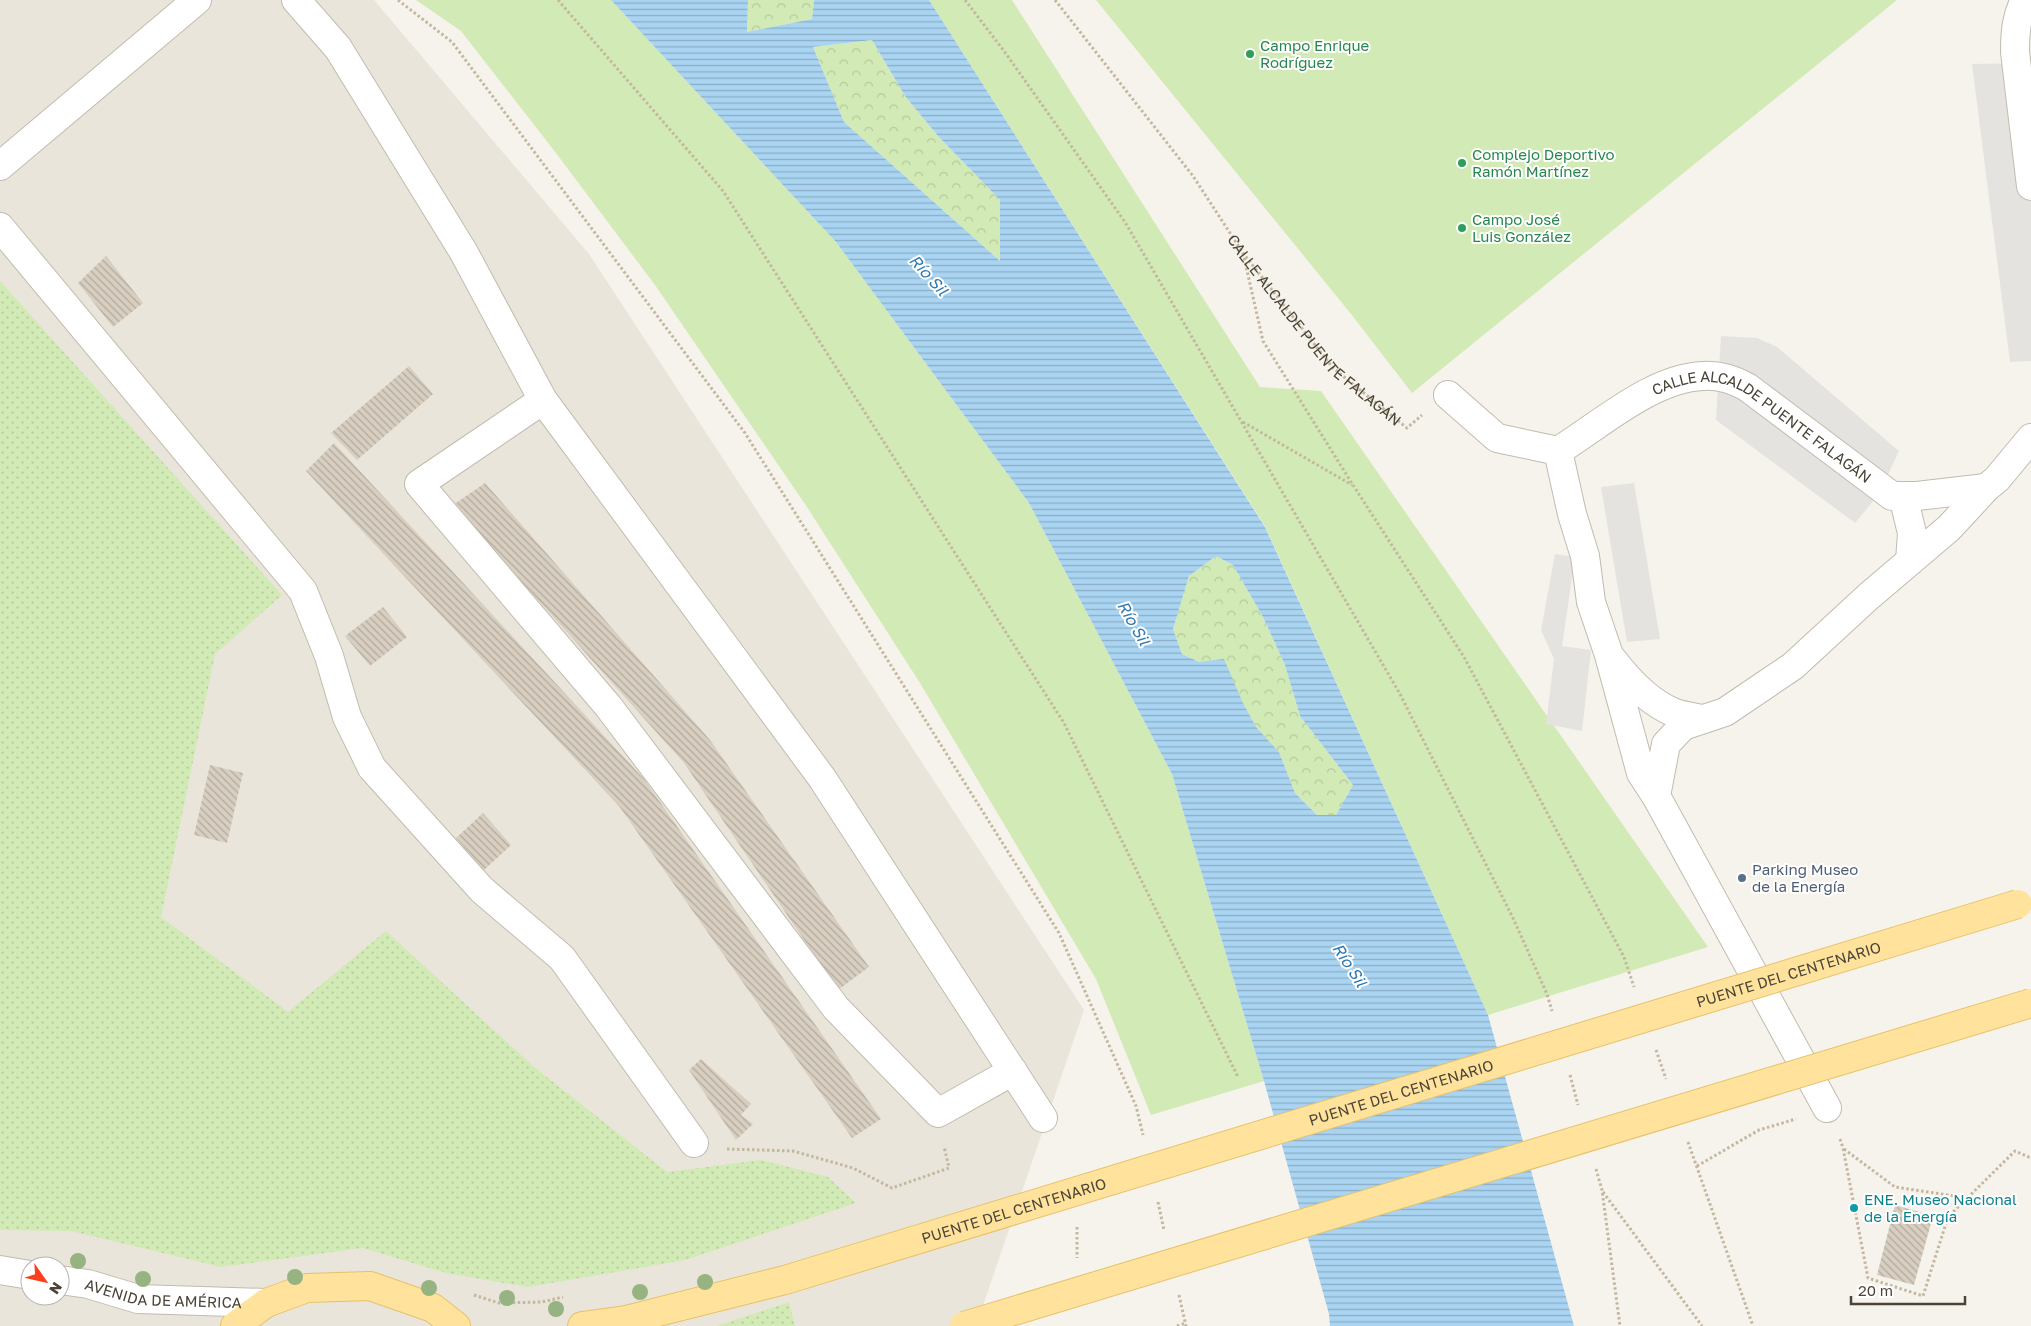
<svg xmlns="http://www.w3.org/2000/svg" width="2031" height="1326" font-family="'Golos Text',sans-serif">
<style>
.residential{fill:#eae5da;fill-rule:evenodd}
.grass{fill:url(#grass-dots)}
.forest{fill:url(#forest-crowns)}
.park{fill:#d2eab5}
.parking{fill:#e5e3e0}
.water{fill:url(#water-rules);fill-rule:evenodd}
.building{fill:url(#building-back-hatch)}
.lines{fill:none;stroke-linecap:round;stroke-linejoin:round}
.minor-casing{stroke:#c2bbae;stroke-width:30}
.major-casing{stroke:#e6c16a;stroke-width:30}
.path{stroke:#c4b79f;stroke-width:3;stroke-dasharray:2.5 2.5;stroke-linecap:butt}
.minor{stroke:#fff;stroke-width:28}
.major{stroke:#ffe39c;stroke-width:28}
.major-bridge-casing{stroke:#e6c16a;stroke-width:30;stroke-linecap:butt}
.major-bridge{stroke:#ffe39c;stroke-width:28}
.tree{fill:#97b381}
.leisure-dot{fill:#2e9e5b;stroke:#fff;stroke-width:2}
.service-dot{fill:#5c6f8a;stroke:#fff;stroke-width:2}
.culture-dot{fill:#0f9aa8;stroke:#fff;stroke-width:2}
.labels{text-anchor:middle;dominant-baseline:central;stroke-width:4;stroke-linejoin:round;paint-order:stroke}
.leisure-label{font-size:15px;fill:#27864d;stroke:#fff;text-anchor:start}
.street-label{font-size:15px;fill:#4b4439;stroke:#fff}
.service-label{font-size:15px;fill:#4e5e75;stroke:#fff;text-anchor:start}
.culture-label{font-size:15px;fill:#0d838f;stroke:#fff;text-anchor:start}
.water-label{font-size:16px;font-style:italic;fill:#2e7ab2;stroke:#fff}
</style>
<defs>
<pattern id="grass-dots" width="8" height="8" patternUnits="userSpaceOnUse" patternTransform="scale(1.25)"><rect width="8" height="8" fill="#d2eab5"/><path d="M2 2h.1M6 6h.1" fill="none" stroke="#b6ca9c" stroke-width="1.8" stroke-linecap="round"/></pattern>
<pattern id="forest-crowns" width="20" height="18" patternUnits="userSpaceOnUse" patternTransform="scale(1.25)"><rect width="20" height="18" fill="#d2eab5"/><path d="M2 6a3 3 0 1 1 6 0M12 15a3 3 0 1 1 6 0" fill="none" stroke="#b6ca9c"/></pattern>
<pattern id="water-rules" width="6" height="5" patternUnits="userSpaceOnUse" patternTransform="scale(1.25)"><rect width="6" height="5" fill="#a9d4f2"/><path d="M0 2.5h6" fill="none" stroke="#8caec5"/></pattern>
<pattern id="building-back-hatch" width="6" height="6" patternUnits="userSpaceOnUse" patternTransform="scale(1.25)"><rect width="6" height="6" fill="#d8cfc1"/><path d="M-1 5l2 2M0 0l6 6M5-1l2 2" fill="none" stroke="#b1aa9e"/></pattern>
</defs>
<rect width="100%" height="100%" fill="#f6f3ec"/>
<!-- residential -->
<path class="residential" d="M 0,0 L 374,0 L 589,254 L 1084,1010 L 976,1326 L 0,1326 ZM 30,1266 L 60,1266 L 60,1296 L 30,1296 Z"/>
<!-- grass -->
<g class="grass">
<path d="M 0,281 L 282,595 L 215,654 L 161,917 L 288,1012 L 386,931 L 534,1067 L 667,1172 L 761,1160 L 828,1177 L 856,1203 L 685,1260 L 528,1287 L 446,1273 L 363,1248 L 221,1267 L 71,1231 L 0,1230 Z"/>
<path d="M 789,1302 L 795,1326 L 717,1326 Z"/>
</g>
<!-- forest -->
<g class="forest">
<path d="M 748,0 L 814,0 L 812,19 L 747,32 Z"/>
<path d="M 872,40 L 905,96 L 938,136 L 1000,200 L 1000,261 L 844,122 L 813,47 Z"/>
<path d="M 1216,556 L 1233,565 L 1263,617 L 1285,665 L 1300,716 L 1353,785 L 1336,815 L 1317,815 L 1295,793 L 1279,752 L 1256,728 L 1243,703 L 1199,662 L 1182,654 L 1173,629 L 1189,576 Z"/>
</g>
<!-- park -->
<g class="park">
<path d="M 416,0 L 611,0 L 836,242 L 1029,503 L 1172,774 L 1264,1081 L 1151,1115 L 1096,979 L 920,683 L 805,504 L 655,285 L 556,153 L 461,31 Z"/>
<path d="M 929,0 L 1012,0 L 1260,387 L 1321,391 L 1708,947 L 1488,1015 L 1265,526 Z"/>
<path d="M 1096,0 L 1897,0 L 1412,393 L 1351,314 Z"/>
</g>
<!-- parking -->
<g class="parking">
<path d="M 2031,63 L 2031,361 L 2010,362 L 1972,64 Z"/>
<path d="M 1721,336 L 1757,338 L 1777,347 L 1899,451 L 1879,494 L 1855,523 L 1716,420 Z"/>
<path d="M 1634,483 L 1660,639 L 1627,642 L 1601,487 Z"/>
<path d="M 1555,554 L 1575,557 L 1562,646 L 1591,650 L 1582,731 L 1546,724 L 1554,659 L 1541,630 Z"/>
</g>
<!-- water -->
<path class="water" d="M 611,0 L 748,0 L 747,32 L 812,19 L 814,0 L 929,0 L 1265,527 L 1488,1015 L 1574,1326 L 1330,1326 L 1329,1314 L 1264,1081 L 1172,774 L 1029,503 L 836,242 ZM 872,40 L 905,96 L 938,136 L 1000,200 L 1000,261 L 844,122 L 813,47 ZM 1216,556 L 1233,565 L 1263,617 L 1285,665 L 1300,716 L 1353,785 L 1336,815 L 1317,815 L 1295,793 L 1279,752 L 1256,727 L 1243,703 L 1224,659 L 1199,662 L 1182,654 L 1173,629 L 1189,576 Z"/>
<!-- building -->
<g class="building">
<path d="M 106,256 L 143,303 L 113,327 L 78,283 Z"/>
<path d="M 409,366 L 433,394 L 357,460 L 331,433 Z"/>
<path d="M 334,443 L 644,779 L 881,1119 L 852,1138 L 619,806 L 306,471 Z"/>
<path d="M 485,483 L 710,740 L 869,967 L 838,990 L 684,763 L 453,505 Z"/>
<path d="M 383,607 L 407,637 L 370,666 L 345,636 Z"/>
<path d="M 210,765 L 243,773 L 227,843 L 194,835 Z"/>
<path d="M 483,813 L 511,845 L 484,870 L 456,838 Z"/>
<path d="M 701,1059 L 751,1104 L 741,1115 L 753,1124 L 736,1140 L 689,1070 Z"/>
<path d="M 1895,1205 L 1933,1216 L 1914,1285 L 1877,1275 Z"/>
</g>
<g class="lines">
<defs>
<g id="minor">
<path d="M 296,0 L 338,48 L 463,251 L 543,400 L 822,778 L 1043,1118"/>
<path d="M 2025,0 C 2016,17 2015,33 2015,52 L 2031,186"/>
<path d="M 0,166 L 197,0"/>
<path d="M 0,227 L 303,591 L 329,656 L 347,717 L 372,768 L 482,890 L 562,958 L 694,1143"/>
<path id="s2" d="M 1448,395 L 1497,438 L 1558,451 C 1600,425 1652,378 1703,376 C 1718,375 1734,380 1747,387 L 1892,496 L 1917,496 L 1986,488"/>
<path d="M 543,400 L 419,484 L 608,706 L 836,1008 L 938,1113 L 1013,1071"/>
<path d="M 1558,451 L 1572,514 L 1585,556 L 1591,602 L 1609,655 L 1641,773 L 1656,796 L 1827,1108"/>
<path d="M 1903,496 L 1912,533 L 1910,561"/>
<path d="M 1613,660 C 1629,681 1650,703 1675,713 C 1684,716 1694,717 1702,719"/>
<path d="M 1656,796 L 1666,744 L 1683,726 L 1725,712 L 1793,666 L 1869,596 L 1949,528 L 1986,488 L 1997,479 L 2031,438"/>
<path d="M 0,1270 L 30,1275"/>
<path id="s3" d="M 60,1280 L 88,1284 L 138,1299 L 266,1303"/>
</g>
<g id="major">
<path d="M 235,1326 L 266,1303 L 307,1288 L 370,1286 L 433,1308 L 456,1326"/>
<path d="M 582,1326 L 626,1320 L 785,1280"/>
</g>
</defs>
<!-- minor casing -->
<use href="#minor" class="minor-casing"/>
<!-- major casing -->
<use href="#major" class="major-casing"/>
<!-- path -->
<g class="path">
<path d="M 398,0 L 452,42 L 745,433 L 1059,933 L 1136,1106 L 1143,1135"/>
<path d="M 558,0 L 723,191 L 1064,723 L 1238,1077"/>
<path d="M 965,0 L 1004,51 L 1125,222 L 1400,694 L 1513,918 L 1547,994 L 1552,1011"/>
<path id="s1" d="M 1055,0 L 1193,176 L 1243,253 L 1333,368 L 1407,428 L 1422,415"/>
<path d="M 1243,253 L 1263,341 L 1353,485 L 1464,657 L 1624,957 L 1634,987"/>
<path d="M 1243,422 L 1352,485"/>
<path d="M 1656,1050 L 1666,1079"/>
<path d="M 1570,1075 L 1578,1105"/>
<path d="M 1840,1139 L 1843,1148 L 1868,1278 L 1923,1296 L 1948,1217 L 2015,1151 L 2031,1158"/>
<path d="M 1688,1142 L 1753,1326"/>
<path d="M 727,1149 L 793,1151 L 853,1168 L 892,1188 L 949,1168 L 944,1146"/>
<path d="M 1844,1149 L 1895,1187 L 1968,1198"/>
<path d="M 1697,1166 L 1759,1130 L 1796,1119"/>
<path d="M 1596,1169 L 1602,1190 L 1620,1326"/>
<path d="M 1603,1192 L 1702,1326"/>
<path d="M 1158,1202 L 1164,1230"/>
<path d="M 1077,1227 L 1077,1258"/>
<path d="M 474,1295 L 499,1303 L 542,1302 L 563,1297"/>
<path d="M 1179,1295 L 1186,1326"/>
<path d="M 1177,1326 L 1186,1323"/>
</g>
<!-- minor -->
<use href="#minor" class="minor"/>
<!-- major -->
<use href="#major" class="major"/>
<defs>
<g id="major-bridge">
<path id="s4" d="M 785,1280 L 2018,904"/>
<path d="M 964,1326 L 2031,1003"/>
</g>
</defs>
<!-- major-bridge casing -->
<use href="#major-bridge" class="major-bridge-casing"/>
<!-- major-bridge -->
<use href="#major-bridge" class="major-bridge"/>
</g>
<!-- trees -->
<g class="tree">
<circle cx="78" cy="1261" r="8"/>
<circle cx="295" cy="1277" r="8"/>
<circle cx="143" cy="1279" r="8"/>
<circle cx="705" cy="1282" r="8"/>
<circle cx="429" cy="1288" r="8"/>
<circle cx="640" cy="1292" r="8"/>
<circle cx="507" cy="1298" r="8"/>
<circle cx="556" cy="1309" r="8"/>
</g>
<!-- markers -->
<g class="leisure-dot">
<circle cx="1250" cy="54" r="5"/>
<circle cx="1462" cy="163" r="5"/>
<circle cx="1462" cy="228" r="5"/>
</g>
<circle class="service-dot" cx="1742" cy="878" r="5"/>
<circle class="culture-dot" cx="1854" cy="1208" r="5"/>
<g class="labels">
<!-- leisure labels -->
<g class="leisure-label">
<text x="1260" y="45">Campo Enrique<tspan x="1260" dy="17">Rodríguez</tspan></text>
<text x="1472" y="154">Complejo Deportivo<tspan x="1472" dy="17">Ramón Martínez</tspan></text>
<text x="1472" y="219">Campo José<tspan x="1472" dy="17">Luis González</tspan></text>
</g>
<!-- street labels -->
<g class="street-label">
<text stroke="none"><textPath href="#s1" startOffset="421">CALLE ALCALDE PUENTE FALAGÁN</textPath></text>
<text stroke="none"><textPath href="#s2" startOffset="366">CALLE ALCALDE PUENTE FALAGÁN</textPath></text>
<text stroke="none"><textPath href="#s4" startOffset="1049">PUENTE DEL CENTENARIO</textPath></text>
<text stroke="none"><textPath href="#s4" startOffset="644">PUENTE DEL CENTENARIO</textPath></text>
<text stroke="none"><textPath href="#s4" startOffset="239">PUENTE DEL CENTENARIO</textPath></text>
<text stroke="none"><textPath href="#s3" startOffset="105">AVENIDA DE AMÉRICA</textPath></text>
</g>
<!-- service labels -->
<g class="service-label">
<text x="1752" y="869">Parking Museo<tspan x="1752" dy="17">de la Energía</tspan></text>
</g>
<!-- culture labels -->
<g class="culture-label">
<text x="1864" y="1199">ENE. Museo Nacional<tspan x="1864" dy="17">de la Energía</tspan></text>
</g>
<!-- water labels -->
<g class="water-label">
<text transform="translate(929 275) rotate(48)">Río Sil</text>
<text transform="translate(1134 623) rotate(60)">Río Sil</text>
<text transform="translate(1350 965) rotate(57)">Río Sil</text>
</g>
</g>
<!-- north arrow -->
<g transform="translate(45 1281) rotate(124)"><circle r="24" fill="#ffffff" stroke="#b7b4b0"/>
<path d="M0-4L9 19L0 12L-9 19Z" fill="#fc3f1d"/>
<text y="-8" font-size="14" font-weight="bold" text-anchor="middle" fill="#4b4439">N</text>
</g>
<!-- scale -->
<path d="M1851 1296v8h114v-8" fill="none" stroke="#4b4439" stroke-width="2.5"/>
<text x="1858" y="1296" font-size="15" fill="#4b4439" stroke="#ffffff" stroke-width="4" paint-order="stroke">20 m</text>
</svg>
